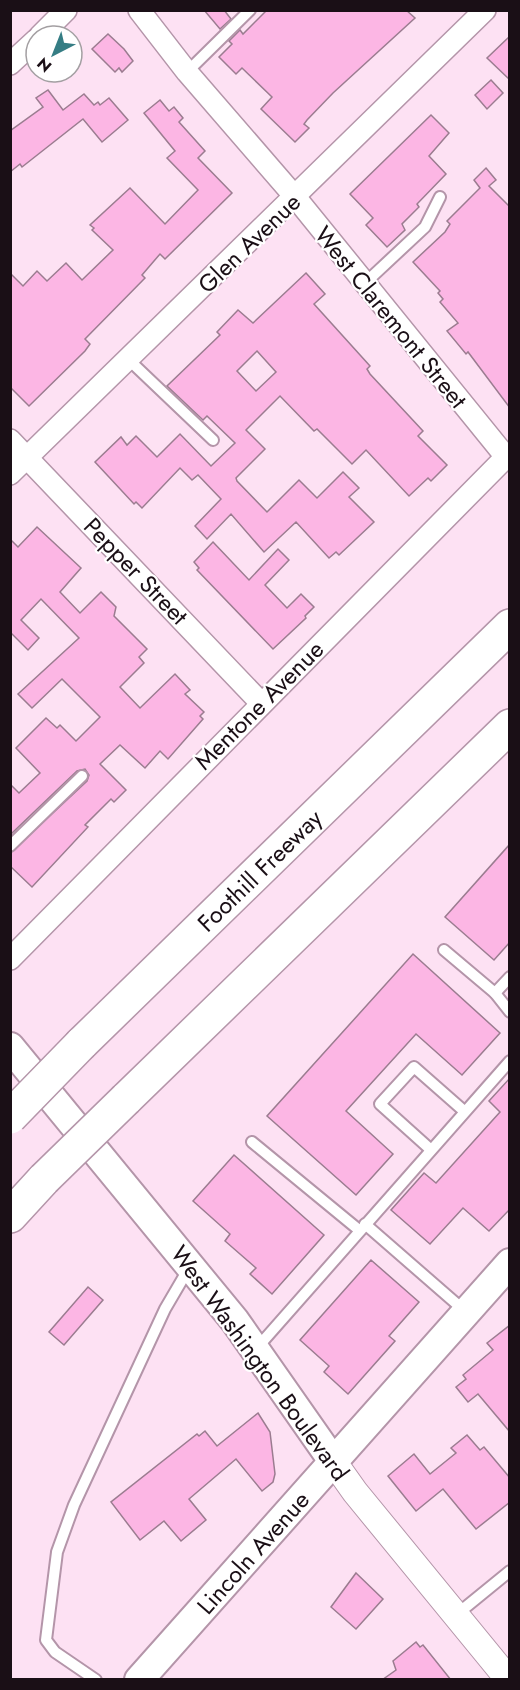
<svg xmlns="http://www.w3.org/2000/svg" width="520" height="1690" font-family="Jost,sans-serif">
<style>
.building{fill:#fcb6e4;stroke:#9b7c90;stroke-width:1.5;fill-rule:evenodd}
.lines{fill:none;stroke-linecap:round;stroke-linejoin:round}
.service-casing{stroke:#b495a9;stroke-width:14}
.minor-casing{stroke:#b495a9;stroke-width:24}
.tertiary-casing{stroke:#b495a9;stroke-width:28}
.secondary-casing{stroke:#b495a9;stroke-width:32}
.motorway-casing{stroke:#b495a9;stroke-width:36}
.service{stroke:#fff;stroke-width:10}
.minor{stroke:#fff;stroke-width:21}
.tertiary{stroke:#fff;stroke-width:26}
.secondary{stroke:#fff;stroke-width:28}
.motorway{stroke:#fff;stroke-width:33}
.motorway-bridge-casing{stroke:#b495a9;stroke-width:36;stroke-linecap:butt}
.motorway-bridge{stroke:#fff;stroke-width:33}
.labels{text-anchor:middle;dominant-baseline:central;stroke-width:4.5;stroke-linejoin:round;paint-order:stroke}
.street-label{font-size:24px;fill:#1a0f16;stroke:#fff}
</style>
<rect width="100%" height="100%" fill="#fde1f3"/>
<!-- building -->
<g class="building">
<path d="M 204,10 L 224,10 L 231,19 L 220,29 Z"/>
<path d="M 267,10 L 406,10 L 415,18 L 333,93 L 307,120 L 304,124 L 309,128 L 295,142 L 261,109 L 272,97 L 242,68 L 236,74 L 219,57 L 232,44 L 229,41 L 240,30 L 243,34 Z"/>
<path d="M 108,34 L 124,49 L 133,61 L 122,72 L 119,68 L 115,72 L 92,49 Z"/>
<path d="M 510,36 L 510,80 L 487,58 Z"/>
<path d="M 491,80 L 503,93 L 487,109 L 475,95 Z"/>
<path d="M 48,90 L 63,110 L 84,94 L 94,105 L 98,102 L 100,105 L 109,98 L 128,120 L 102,142 L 83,119 L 22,167 L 20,164 L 10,172 L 10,131 L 43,107 L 36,98 Z"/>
<path d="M 160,100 L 169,111 L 174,107 L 183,118 L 179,122 L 205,151 L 198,158 L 232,193 L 165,259 L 160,254 L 142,275 L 145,278 L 85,339 L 90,344 L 85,351 L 29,406 L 10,387 L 10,273 L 23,286 L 37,271 L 47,281 L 66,263 L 82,280 L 113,250 L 92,230 L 94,228 L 90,225 L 130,188 L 165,224 L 198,190 L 167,158 L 175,151 L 144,113 Z"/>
<path d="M 431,115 L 449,133 L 429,156 L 446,174 L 417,204 L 419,207 L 402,224 L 405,230 L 387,247 L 366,225 L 373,218 L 350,194 Z"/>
<path d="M 486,168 L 496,180 L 489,186 L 510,207 L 510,408 L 468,352 L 466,354 L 447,331 L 458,323 L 440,302 L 443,299 L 438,293 L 440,291 L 413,262 L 445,232 L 450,224 L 447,221 L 480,188 L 474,180 Z"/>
<path d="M 306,273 L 325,294 L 314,304 L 370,366 L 367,369 L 370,374 L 423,431 L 418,436 L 447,465 L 431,481 L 428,478 L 409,496 L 366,450 L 352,464 L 317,429 L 314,431 L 280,396 L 246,430 L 265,449 L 236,478 L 237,481 L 267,512 L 299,480 L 317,498 L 343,472 L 359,488 L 349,497 L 374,522 L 339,555 L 336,552 L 329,558 L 296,522 L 264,552 L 231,514 L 207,539 L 195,526 L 221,499 L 198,475 L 192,480 L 180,468 L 142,508 L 136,502 L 134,504 L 95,462 L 121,437 L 127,445 L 136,436 L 157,457 L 180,434 L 211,466 L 235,443 L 207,416 L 203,420 L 167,386 L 220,335 L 217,332 L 238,310 L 253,323 ZM 257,351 L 276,372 L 256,391 L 237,371 Z"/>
<path d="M 37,527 L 81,568 L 60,592 L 80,613 L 101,592 L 116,607 L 114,616 L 147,649 L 139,657 L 144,663 L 120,687 L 140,708 L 175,674 L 190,690 L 185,694 L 204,712 L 200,716 L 203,719 L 168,759 L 160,751 L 145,768 L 120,745 L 100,764 L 126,790 L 114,802 L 111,799 L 85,825 L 88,827 L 32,887 L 10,866 L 10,853 L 87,781 L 89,775 L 85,769 L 77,771 L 10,835 L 10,784 L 19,793 L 40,773 L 16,748 L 46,718 L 57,728 L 60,725 L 76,741 L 100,717 L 62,679 L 32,708 L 18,694 L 79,638 L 41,599 L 21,620 L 39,638 L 28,650 L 10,632 L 10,539 L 18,547 Z"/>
<path d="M 213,542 L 249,580 L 278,549 L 289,560 L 265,585 L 287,608 L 301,594 L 314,607 L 305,616 L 306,618 L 273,649 L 197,570 L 199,568 L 194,562 Z"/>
<path d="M 510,844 L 510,942 L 494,960 L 445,917 Z"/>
<path d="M 413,954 L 500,1033 L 462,1075 L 416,1034 L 346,1111 L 393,1154 L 356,1195 L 267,1116 Z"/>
<path d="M 510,1078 L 510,1209 L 489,1231 L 463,1208 L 430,1244 L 391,1210 L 424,1173 L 436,1183 L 500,1112 L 489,1101 Z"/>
<path d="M 234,1155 L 324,1235 L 272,1294 L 250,1274 L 256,1268 L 225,1241 L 230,1234 L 193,1201 Z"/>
<path d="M 371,1260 L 419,1302 L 389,1336 L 395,1341 L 348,1394 L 324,1372 L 329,1366 L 300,1340 Z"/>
<path d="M 88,1287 L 103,1300 L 64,1345 L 49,1332 Z"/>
<path d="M 510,1325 L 510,1432 L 478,1394 L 468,1402 L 456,1387 L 466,1379 L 463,1375 L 493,1350 L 487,1343 Z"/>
<path d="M 258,1413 L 270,1432 L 275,1474 L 273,1482 L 262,1491 L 236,1459 L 189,1499 L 206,1520 L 181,1541 L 164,1521 L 140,1540 L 111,1502 L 197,1434 L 199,1436 L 205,1431 L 217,1446 Z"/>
<path d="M 467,1435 L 480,1450 L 484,1447 L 510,1478 L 510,1502 L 476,1529 L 443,1489 L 416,1511 L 388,1476 L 414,1454 L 430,1474 L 456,1453 L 451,1448 Z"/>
<path d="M 356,1573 L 383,1599 L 356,1629 L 331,1607 Z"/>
<path d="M 416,1642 L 420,1647 L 423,1645 L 451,1680 L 382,1680 L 396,1670 L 393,1661 Z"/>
</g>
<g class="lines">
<defs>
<g id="service">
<path d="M 187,72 L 250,10"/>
<path d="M 364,284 L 425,227 L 440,197"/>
<path d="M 129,360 L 213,440"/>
<path d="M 10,846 L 82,776"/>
<path d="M 444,950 L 495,993 L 510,1012"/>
<path d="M 495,993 L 510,977"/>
<path d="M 252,1142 L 359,1230"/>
<path d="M 430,1149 L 380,1104 L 414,1067 L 464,1111"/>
<path d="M 365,1224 L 466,1312"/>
<path d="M 256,1349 L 510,1061"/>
<path d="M 456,1615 L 510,1571"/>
<path d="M 96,1680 L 55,1652 L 46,1640 L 57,1552 L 74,1505 L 165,1309 L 189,1268"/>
</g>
<g id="minor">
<path d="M 139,10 L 187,72 L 296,198 L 506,457"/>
<path d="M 40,36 L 66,10"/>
<path d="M 10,64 L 36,40"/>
<path d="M 10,440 L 261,703"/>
<path d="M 10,474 L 485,10"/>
<path d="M 10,959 L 510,453"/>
</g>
<path id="tertiary" d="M 333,1461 L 355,1492 L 509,1680"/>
<g id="secondary">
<path d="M 10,1047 L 235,1321 L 333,1461"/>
<path id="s1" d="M 139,1680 L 510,1263"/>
</g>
<g id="motorway">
<path id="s2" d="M 81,1044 L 510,626"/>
<path d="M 126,1099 L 510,726"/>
<path d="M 10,1216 L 44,1179"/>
</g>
</defs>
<!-- service casing -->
<use href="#service" class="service-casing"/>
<!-- minor casing -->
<use href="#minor" class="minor-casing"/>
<!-- tertiary casing -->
<use href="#tertiary" class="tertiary-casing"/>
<!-- secondary casing -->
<use href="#secondary" class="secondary-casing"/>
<!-- motorway casing -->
<use href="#motorway" class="motorway-casing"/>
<!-- service -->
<use href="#service" class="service"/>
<!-- minor -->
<use href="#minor" class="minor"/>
<!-- tertiary -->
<use href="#tertiary" class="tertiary"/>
<!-- secondary -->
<use href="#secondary" class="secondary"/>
<!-- motorway -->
<use href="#motorway" class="motorway"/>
<defs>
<g id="motorway-bridge">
<path d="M 10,1117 L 81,1044"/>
<path d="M 44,1179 L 126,1099"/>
</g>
</defs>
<!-- motorway-bridge casing -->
<use href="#motorway-bridge" class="motorway-bridge-casing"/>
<!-- motorway-bridge -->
<use href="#motorway-bridge" class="motorway-bridge"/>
</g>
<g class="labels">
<!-- street labels -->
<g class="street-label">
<text transform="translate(249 243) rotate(-44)">Glen Avenue</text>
<text transform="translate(391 317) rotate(51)">West Claremont Street</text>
<text transform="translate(136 571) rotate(46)">Pepper Street</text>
<text transform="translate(259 705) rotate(-45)">Mentone Avenue</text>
<text stroke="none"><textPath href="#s2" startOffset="249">Foothill Freeway</textPath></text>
<text transform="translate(260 1363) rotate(54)">West Washington Boulevard</text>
<text stroke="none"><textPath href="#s1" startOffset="171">Lincoln Avenue</textPath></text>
</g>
</g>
<!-- border -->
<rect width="520" height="1690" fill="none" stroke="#1a0f16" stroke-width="24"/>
<!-- north arrow -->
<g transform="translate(54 54) rotate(222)"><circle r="28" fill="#ffffff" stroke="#a39fa2" stroke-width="1.5"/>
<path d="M0-4.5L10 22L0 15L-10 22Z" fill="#357d84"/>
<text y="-9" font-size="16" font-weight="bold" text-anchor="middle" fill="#1a0f16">N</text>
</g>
</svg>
